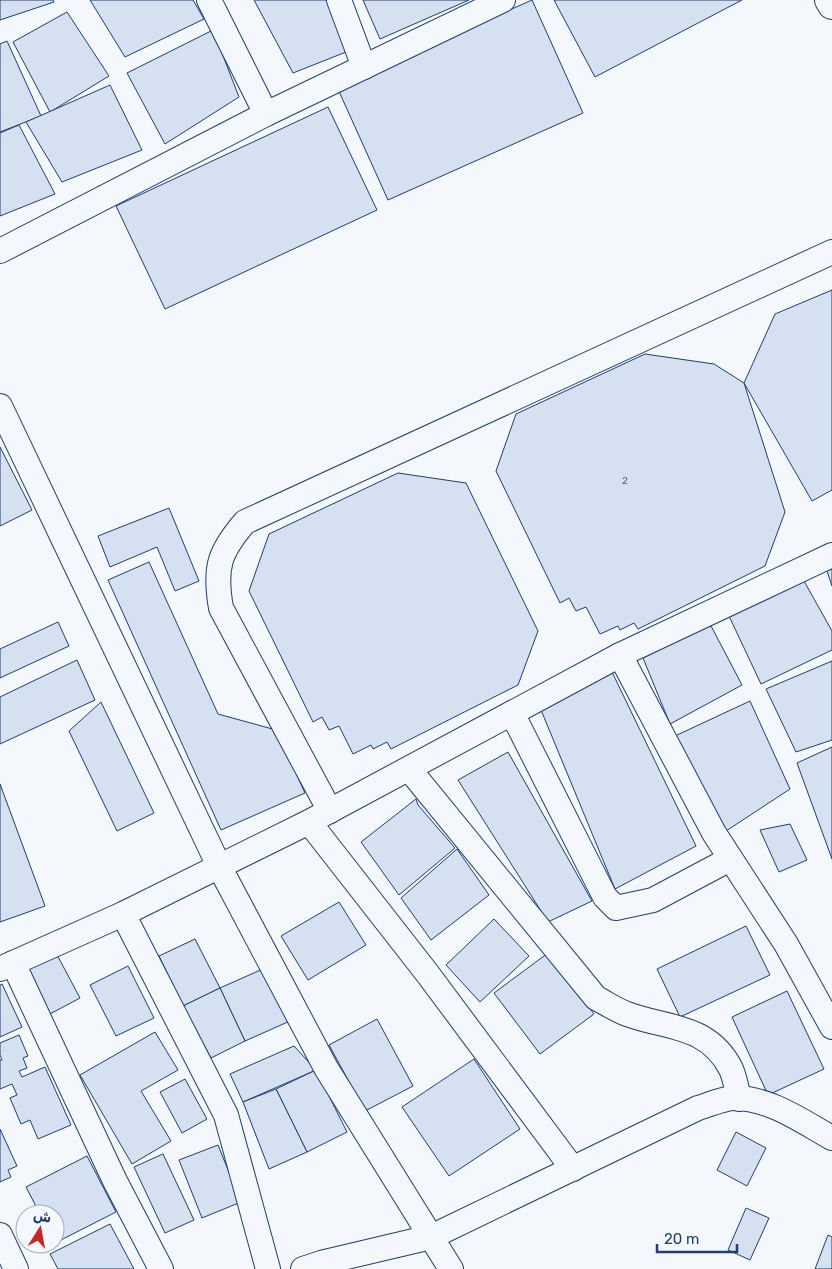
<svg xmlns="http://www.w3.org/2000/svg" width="832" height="1269" font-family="Rubik,'Noto Naskh Arabic',sans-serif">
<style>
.building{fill:#d5e0f0;stroke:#1d3f73}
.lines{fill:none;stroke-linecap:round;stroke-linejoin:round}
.street-casing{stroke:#1d3f73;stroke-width:26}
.primary-casing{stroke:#1d3f73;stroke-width:30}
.street{stroke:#f4f7fb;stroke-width:24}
.primary{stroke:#f4f7fb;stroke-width:28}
.labels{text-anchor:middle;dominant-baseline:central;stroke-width:4;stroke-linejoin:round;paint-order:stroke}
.number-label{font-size:10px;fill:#4b6792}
</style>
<rect width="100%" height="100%" fill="#f4f7fb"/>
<!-- building -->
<g class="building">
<path d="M 0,0 L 53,0 L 54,2 L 0,20 Z"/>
<path d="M 90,0 L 193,0 L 204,19 L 125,57 Z"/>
<path d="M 254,0 L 327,0 L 346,52 L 293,73 Z"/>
<path d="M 363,0 L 469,0 L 380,39 Z"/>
<path d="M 532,0 L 583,113 L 388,200 L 337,87 Z"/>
<path d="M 554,0 L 742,0 L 595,77 Z"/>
<path d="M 67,12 L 109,76 L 50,112 L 13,42 Z"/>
<path d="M 213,30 L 239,97 L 165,144 L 127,73 Z"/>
<path d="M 7,41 L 41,116 L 0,132 L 0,44 Z"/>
<path d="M 110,85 L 142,150 L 62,182 L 26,122 Z"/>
<path d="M 328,107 L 377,210 L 165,309 L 116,206 Z"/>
<path d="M 19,125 L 55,194 L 0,216 L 0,133 Z"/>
<path d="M 832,290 L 832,490 L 812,501 L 744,383 L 775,314 Z"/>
<path d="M 645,354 L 714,364 L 744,383 L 785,512 L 765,566 L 638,629 L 634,623 L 620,630 L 618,626 L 600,634 L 586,607 L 576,611 L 569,598 L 560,603 L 496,471 L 516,414 Z"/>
<path d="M 0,447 L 32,510 L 0,526 Z"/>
<path d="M 398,473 L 466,483 L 538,631 L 518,685 L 391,749 L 387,742 L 373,749 L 371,745 L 353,754 L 339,726 L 329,730 L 322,717 L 313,722 L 249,591 L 269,534 Z"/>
<path d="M 169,508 L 199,581 L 175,591 L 157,547 L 110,567 L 98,536 Z"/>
<path d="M 149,562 L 218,714 L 276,730 L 305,793 L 221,830 L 108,580 Z"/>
<path d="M 832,569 L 832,586 L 827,571 Z"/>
<path d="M 804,581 L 832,631 L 832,650 L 761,684 L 729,616 Z"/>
<path d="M 58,622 L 69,646 L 0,678 L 0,649 Z"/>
<path d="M 710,624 L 742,685 L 670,724 L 643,658 Z"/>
<path d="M 77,660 L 95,700 L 0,744 L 0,697 Z"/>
<path d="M 832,661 L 832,740 L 796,752 L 766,689 Z"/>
<path d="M 612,672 L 696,846 L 615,889 L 541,710 Z"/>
<path d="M 750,701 L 790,789 L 723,833 L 675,736 Z"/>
<path d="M 101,702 L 154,813 L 117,831 L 69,731 Z"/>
<path d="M 832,747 L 832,859 L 797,763 Z"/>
<path d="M 508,752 L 592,901 L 548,922 L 458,780 Z"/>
<path d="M 0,784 L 45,906 L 0,922 Z"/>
<path d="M 416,799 L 418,805 L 455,848 L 399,895 L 361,842 Z"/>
<path d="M 790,824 L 807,860 L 779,872 L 760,830 Z"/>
<path d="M 457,849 L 489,895 L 431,940 L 401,898 Z"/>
<path d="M 339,902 L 366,945 L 308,980 L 281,936 Z"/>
<path d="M 494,919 L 529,956 L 480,1002 L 446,965 Z"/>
<path d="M 746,926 L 770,975 L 680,1017 L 657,969 Z"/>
<path d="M 195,939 L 220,988 L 183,1006 L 159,956 Z"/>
<path d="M 55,951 L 80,998 L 48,1015 L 23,967 Z"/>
<path d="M 548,953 L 594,1014 L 540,1054 L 494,993 Z"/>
<path d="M 128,966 L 154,1018 L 116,1036 L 90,985 Z"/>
<path d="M 265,968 L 290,1021 L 245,1041 L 220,988 Z"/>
<path d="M 2,984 L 22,1027 L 0,1037 L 0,985 Z"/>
<path d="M 220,988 L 245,1041 L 211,1058 L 183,1006 Z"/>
<path d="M 787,991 L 824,1069 L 768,1095 L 732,1017 Z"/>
<path d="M 377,1019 L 413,1086 L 365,1111 L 329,1045 Z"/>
<path d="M 155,1032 L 178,1070 L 141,1091 L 171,1141 L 132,1164 L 80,1075 Z"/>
<path d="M 19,1035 L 28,1056 L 23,1058 L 27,1068 L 19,1071 L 22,1077 L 45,1067 L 71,1125 L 38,1139 L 30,1120 L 21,1124 L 10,1098 L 17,1095 L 12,1084 L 0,1089 L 0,1060 L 2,1060 L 0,1055 L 0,1043 Z"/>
<path d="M 294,1046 L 316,1070 L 243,1102 L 230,1074 Z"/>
<path d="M 474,1059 L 520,1129 L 449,1176 L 402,1107 Z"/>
<path d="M 316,1070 L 347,1132 L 307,1152 L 276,1089 Z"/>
<path d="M 185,1079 L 207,1119 L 182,1133 L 160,1092 Z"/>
<path d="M 276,1089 L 307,1152 L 269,1169 L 243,1102 Z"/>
<path d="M 0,1129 L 17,1166 L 8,1170 L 11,1177 L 0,1182 Z"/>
<path d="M 736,1132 L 766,1148 L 747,1186 L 717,1170 Z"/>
<path d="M 218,1145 L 241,1202 L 202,1218 L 179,1160 Z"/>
<path d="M 163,1154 L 194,1220 L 165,1233 L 134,1167 Z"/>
<path d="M 87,1156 L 116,1212 L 55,1243 L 55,1214 L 40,1214 L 26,1187 Z"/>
<path d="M 746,1208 L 769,1218 L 750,1260 L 728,1250 Z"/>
<path d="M 110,1224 L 134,1269 L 58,1269 L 50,1254 Z"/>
<path d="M 828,1235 L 832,1237 L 832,1269 L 815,1269 Z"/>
</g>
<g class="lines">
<defs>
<g id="street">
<path d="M 209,0 L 266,114"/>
<path d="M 339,0 L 364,67"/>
<path d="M 0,251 L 266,114 L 503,0"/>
<path d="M 0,406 L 219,866 L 326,1068 L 451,1269"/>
<path d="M 620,655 L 714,833 L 786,944 L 832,1027"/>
<path d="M 512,713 L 605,897 L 616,908 L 653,900 L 730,859"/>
<path d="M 409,769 L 596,998 C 606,1003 616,1010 627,1014 C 667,1029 708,1024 731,1069 C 735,1078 737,1089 739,1099"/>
<path d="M 330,811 L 221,608 C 214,568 219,552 245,522 L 832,252"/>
<path d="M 309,822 L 427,973 L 573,1169"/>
<path d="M 123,914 L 226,1115 L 268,1269"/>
<path d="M 13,963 L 115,1181 L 161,1269"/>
<path d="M 0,969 L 123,914 L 309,822 L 620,655 L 832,555"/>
<path d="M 0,1235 L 16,1269"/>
<path d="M 303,1269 L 321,1263 L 431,1237 L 698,1108 C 709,1105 723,1098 735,1098 C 770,1098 803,1122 832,1138"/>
</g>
<path id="primary" d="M 829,0 L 832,5"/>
</defs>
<!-- street casing -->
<use href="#street" class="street-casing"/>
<!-- primary casing -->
<use href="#primary" class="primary-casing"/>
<!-- street -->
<use href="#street" class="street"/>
<!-- primary -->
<use href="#primary" class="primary"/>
</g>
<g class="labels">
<!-- number labels -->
<g class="number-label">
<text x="625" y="481">2</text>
</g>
</g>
<!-- north arrow -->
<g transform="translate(40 1229) rotate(11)"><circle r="24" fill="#f4f7fb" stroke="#9eadc5"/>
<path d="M0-4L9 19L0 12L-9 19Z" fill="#c62828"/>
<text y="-8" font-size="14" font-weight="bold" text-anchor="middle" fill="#1d3f73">ش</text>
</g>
<!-- scale -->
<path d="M657 1244v8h80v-8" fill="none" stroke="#1d3f73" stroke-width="2.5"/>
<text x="664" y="1244" font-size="15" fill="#1d3f73" stroke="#f4f7fb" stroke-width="4" paint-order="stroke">20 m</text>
</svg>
